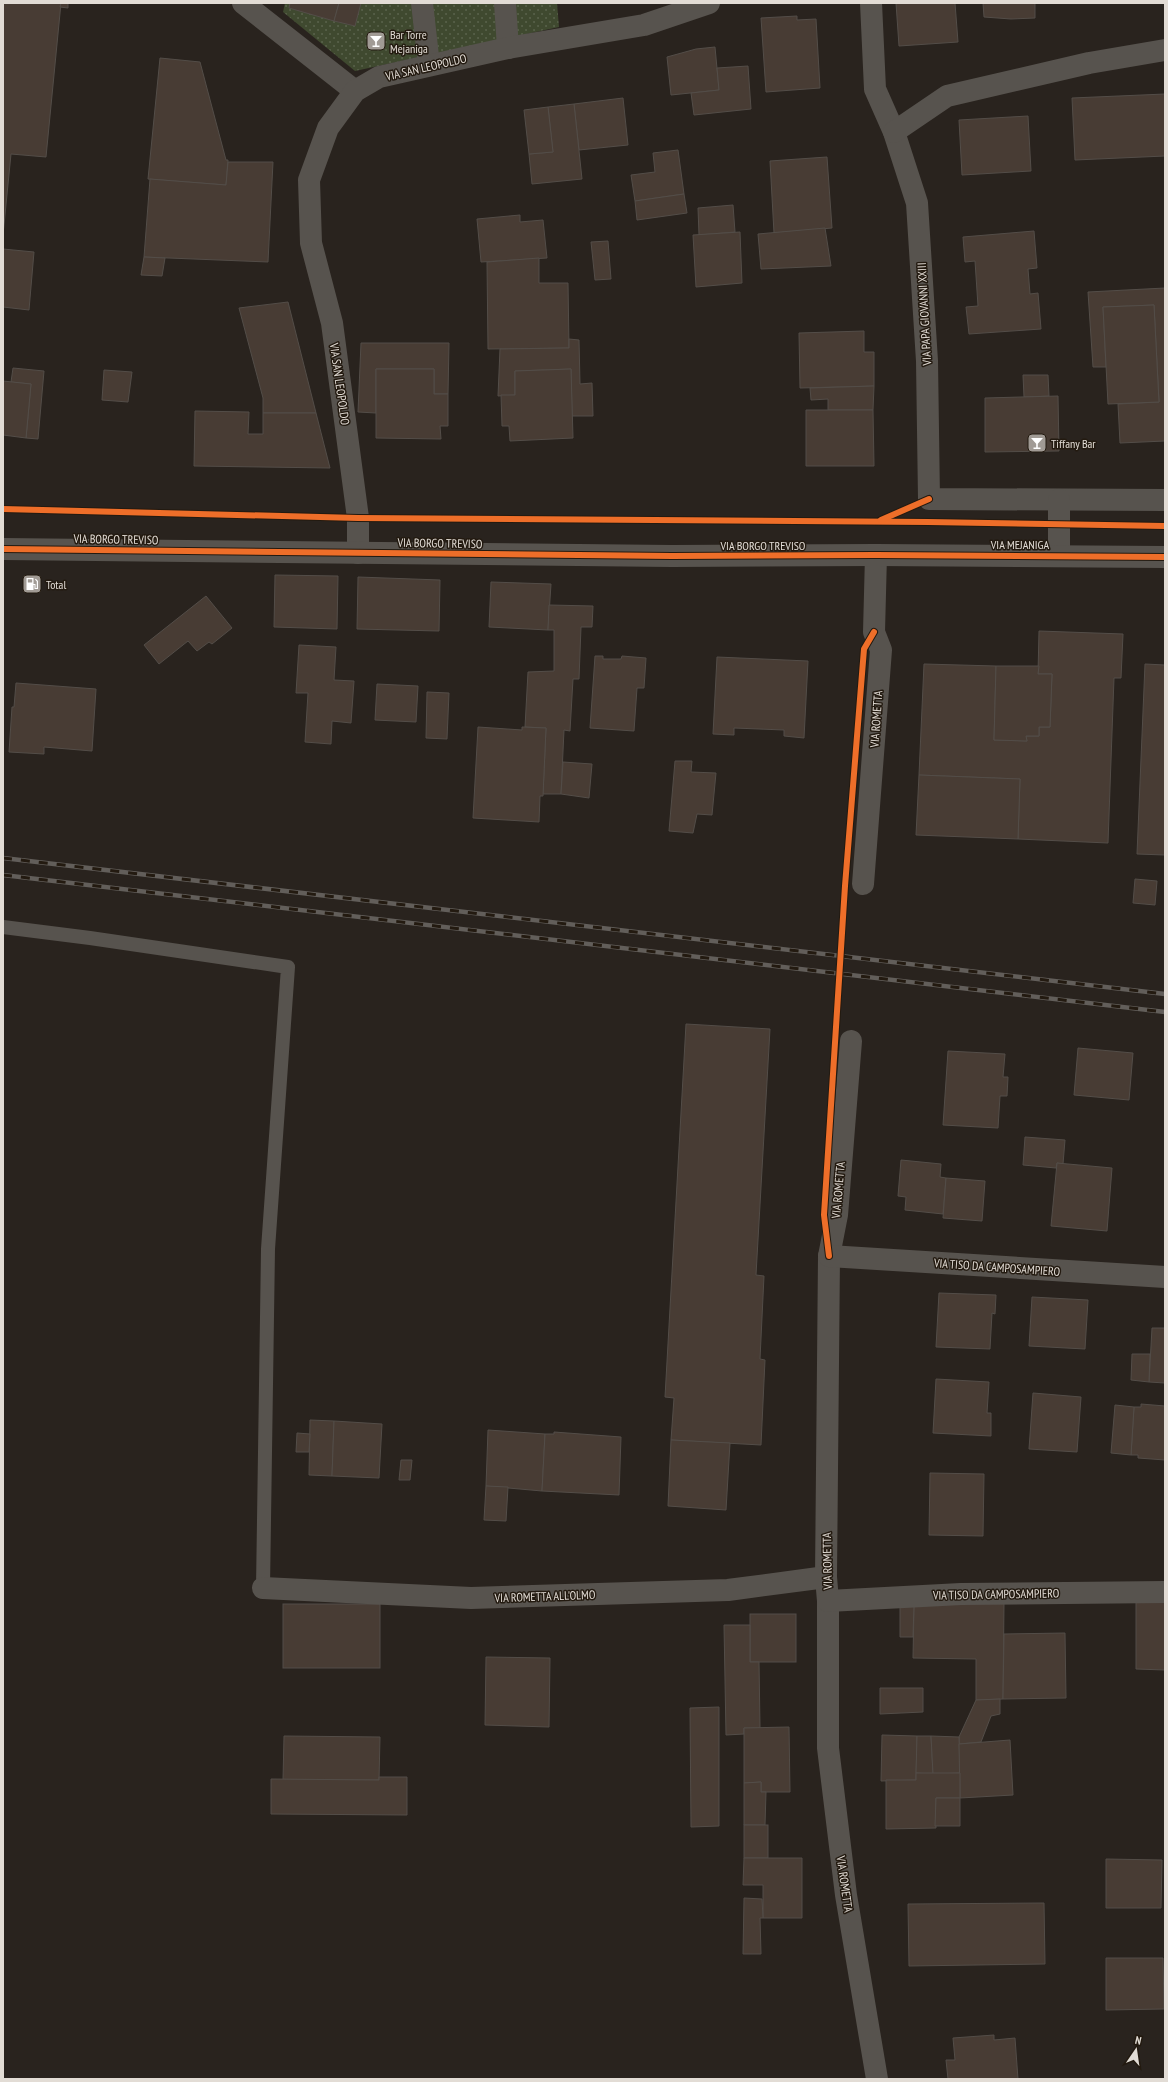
<svg xmlns="http://www.w3.org/2000/svg" width="1168" height="2082" font-family="'PT Sans Narrow',sans-serif">
<style>
.park{fill:url(#park-dots)}
.building{fill:#483c34;stroke:#534d48}
.lines{fill:none;stroke-linecap:round;stroke-linejoin:round}
.service{stroke:#57534e;stroke-width:14}
.minor{stroke:#57534e;stroke-width:22}
.tertiary{stroke:#57534e;stroke-width:22}
.rail-casing{stroke:#625e5a;stroke-width:4.5}
.rail{stroke:#231a10;stroke-width:3;stroke-dasharray:9;stroke-linecap:butt}
.cycleway-casing{stroke:#231a10;stroke-width:8}
.cycleway{stroke:#ee6e29;stroke-width:6}
.labels{text-anchor:middle;dominant-baseline:central;stroke-width:3;stroke-linejoin:round;paint-order:stroke}
.poi-label{font-size:12px;fill:#e2dcd5;stroke:#231a10;text-anchor:start}
.street-label{font-size:12px;fill:#e2dcd5;stroke:#231a10}
</style>
<defs>
<pattern id="park-dots" width="8" height="8" patternUnits="userSpaceOnUse"><rect width="8" height="8" fill="#3f492f"/><path d="M2 2h.1M6 6h.1" fill="none" stroke="#5a634c" stroke-width="1.8" stroke-linecap="round"/></pattern>
</defs>
<rect width="100%" height="100%" fill="#29231e"/>
<!-- park -->
<path class="park" d="M 285,3 L 557,3 L 559,27 L 355,71 L 283,12 Z"/>
<!-- building -->
<g class="building">
<path d="M 3,3 L 61,3 L 46,157 L 11,154 L 3,235 Z"/>
<path d="M 61,3 L 68,3 L 68,8 L 60,7 Z"/>
<path d="M 290,3 L 339,3 L 334,21 L 289,8 Z"/>
<path d="M 339,3 L 361,3 L 355,26 L 334,21 Z"/>
<path d="M 896,3 L 955,3 L 958,42 L 899,46 Z"/>
<path d="M 983,3 L 1035,3 L 1035,18 L 1011,19 L 984,17 Z"/>
<path d="M 797,16 L 797,20 L 816,19 L 820,88 L 766,92 L 761,18 Z"/>
<path d="M 715,47 L 719,90 L 671,95 L 667,57 L 696,49 Z"/>
<path d="M 160,58 L 200,62 L 226,160 L 228,160 L 226,185 L 148,179 Z"/>
<path d="M 748,66 L 751,109 L 694,115 L 691,93 L 719,90 L 717,68 Z"/>
<path d="M 1165,94 L 1165,156 L 1075,160 L 1072,98 Z"/>
<path d="M 623,98 L 628,145 L 579,150 L 574,104 Z"/>
<path d="M 574,104 L 582,179 L 532,184 L 529,154 L 553,152 L 548,107 Z"/>
<path d="M 548,107 L 553,152 L 529,154 L 524,110 Z"/>
<path d="M 1028,116 L 1031,171 L 962,175 L 959,120 Z"/>
<path d="M 678,150 L 684,194 L 635,201 L 631,175 L 655,172 L 653,153 Z"/>
<path d="M 827,157 L 832,228 L 774,233 L 770,161 Z"/>
<path d="M 228,162 L 273,162 L 268,262 L 144,257 L 150,179 L 226,185 Z"/>
<path d="M 684,194 L 687,213 L 637,220 L 635,201 Z"/>
<path d="M 733,205 L 735,232 L 699,235 L 698,208 Z"/>
<path d="M 520,215 L 520,222 L 543,220 L 547,258 L 481,262 L 477,219 Z"/>
<path d="M 825,228 L 831,266 L 761,269 L 758,234 Z"/>
<path d="M 1034,231 L 1037,268 L 1028,269 L 1030,294 L 1038,293 L 1041,329 L 969,334 L 966,307 L 978,306 L 975,261 L 965,262 L 963,237 Z"/>
<path d="M 740,232 L 742,283 L 696,287 L 693,235 Z"/>
<path d="M 608,241 L 611,279 L 595,280 L 591,242 Z"/>
<path d="M 3,249 L 34,252 L 29,310 L 3,307 Z"/>
<path d="M 144,257 L 165,258 L 162,276 L 141,275 Z"/>
<path d="M 539,258 L 539,283 L 568,283 L 569,348 L 488,349 L 487,262 Z"/>
<path d="M 1165,288 L 1165,441 L 1120,443 L 1118,404 L 1159,402 L 1154,305 L 1103,307 L 1106,367 L 1093,367 L 1088,292 Z"/>
<path d="M 288,302 L 316,413 L 263,413 L 263,398 L 239,308 Z"/>
<path d="M 1154,305 L 1159,402 L 1108,404 L 1103,307 Z"/>
<path d="M 864,331 L 864,352 L 874,352 L 874,386 L 800,388 L 799,333 Z"/>
<path d="M 569,339 L 579,340 L 580,384 L 592,383 L 593,416 L 572,416 L 571,369 L 515,371 L 515,395 L 498,396 L 500,349 L 569,348 Z"/>
<path d="M 361,343 L 449,343 L 448,394 L 434,394 L 434,369 L 376,369 L 376,413 L 358,412 Z"/>
<path d="M 13,368 L 44,371 L 38,439 L 26,438 L 31,384 L 11,382 Z"/>
<path d="M 376,369 L 434,369 L 434,394 L 448,394 L 448,426 L 440,426 L 441,439 L 376,438 Z"/>
<path d="M 571,369 L 573,438 L 510,441 L 509,426 L 502,426 L 501,395 L 515,395 L 515,371 Z"/>
<path d="M 104,370 L 132,372 L 128,402 L 102,400 Z"/>
<path d="M 1023,375 L 1048,375 L 1049,396 L 1024,397 Z"/>
<path d="M 3,381 L 31,384 L 26,438 L 3,435 Z"/>
<path d="M 874,386 L 873,410 L 828,410 L 828,399 L 811,400 L 810,388 Z"/>
<path d="M 1058,396 L 1059,451 L 985,452 L 985,398 Z"/>
<path d="M 806,410 L 873,410 L 874,466 L 806,466 Z"/>
<path d="M 195,411 L 249,412 L 248,434 L 263,434 L 263,413 L 316,413 L 330,468 L 194,466 Z"/>
<path d="M 275,575 L 338,576 L 337,629 L 274,627 Z"/>
<path d="M 358,577 L 440,580 L 439,631 L 357,629 Z"/>
<path d="M 491,582 L 551,584 L 548,630 L 489,627 Z"/>
<path d="M 206,596 L 232,628 L 212,644 L 209,642 L 197,651 L 188,641 L 159,664 L 144,645 Z"/>
<path d="M 549,605 L 593,606 L 592,627 L 581,627 L 579,679 L 573,679 L 570,731 L 564,730 L 561,794 L 543,794 L 546,728 L 525,727 L 528,672 L 554,671 L 554,630 L 548,630 Z"/>
<path d="M 1039,631 L 1123,634 L 1121,678 L 1114,678 L 1108,843 L 1018,839 L 1020,779 L 919,775 L 924,664 L 996,666 L 994,740 L 1027,741 L 1026,736 L 1039,736 L 1039,727 L 1050,727 L 1052,674 L 1038,674 Z"/>
<path d="M 299,645 L 336,647 L 334,680 L 354,681 L 351,723 L 332,721 L 331,744 L 305,742 L 308,693 L 296,693 Z"/>
<path d="M 595,656 L 603,656 L 603,659 L 621,659 L 622,656 L 646,658 L 644,688 L 637,688 L 634,731 L 590,728 Z"/>
<path d="M 717,657 L 808,661 L 804,738 L 784,736 L 784,730 L 734,728 L 734,735 L 713,734 Z"/>
<path d="M 1145,664 L 1165,665 L 1165,855 L 1137,854 Z"/>
<path d="M 996,666 L 1039,666 L 1038,674 L 1052,674 L 1050,727 L 1039,727 L 1039,736 L 1026,736 L 1027,741 L 994,740 Z"/>
<path d="M 16,683 L 96,689 L 92,751 L 44,747 L 44,754 L 9,752 L 12,707 L 14,707 Z"/>
<path d="M 377,684 L 418,686 L 416,722 L 375,720 Z"/>
<path d="M 427,692 L 449,693 L 447,739 L 426,738 Z"/>
<path d="M 478,727 L 522,730 L 522,727 L 546,728 L 543,796 L 540,796 L 539,822 L 473,818 Z"/>
<path d="M 675,761 L 692,761 L 691,772 L 716,773 L 712,815 L 697,814 L 693,833 L 669,831 Z"/>
<path d="M 563,762 L 592,764 L 589,798 L 561,794 Z"/>
<path d="M 919,775 L 1020,779 L 1018,839 L 916,835 Z"/>
<path d="M 1135,879 L 1157,881 L 1155,905 L 1133,903 Z"/>
<path d="M 686,1024 L 770,1029 L 756,1275 L 764,1276 L 760,1359 L 765,1360 L 761,1445 L 671,1440 L 674,1398 L 665,1397 Z"/>
<path d="M 1078,1048 L 1133,1053 L 1129,1100 L 1074,1095 Z"/>
<path d="M 948,1051 L 1005,1054 L 1003,1077 L 1008,1077 L 1007,1096 L 1000,1096 L 998,1128 L 943,1125 Z"/>
<path d="M 1025,1137 L 1065,1140 L 1063,1164 L 1057,1163 L 1056,1168 L 1023,1165 Z"/>
<path d="M 901,1160 L 941,1164 L 940,1177 L 946,1178 L 943,1214 L 905,1210 L 906,1197 L 898,1196 Z"/>
<path d="M 1057,1163 L 1112,1168 L 1107,1231 L 1051,1226 Z"/>
<path d="M 946,1178 L 985,1181 L 982,1221 L 943,1218 Z"/>
<path d="M 939,1293 L 996,1295 L 995,1314 L 992,1313 L 990,1349 L 936,1347 Z"/>
<path d="M 1032,1297 L 1088,1300 L 1085,1349 L 1029,1346 Z"/>
<path d="M 1152,1328 L 1165,1328 L 1165,1383 L 1149,1382 Z"/>
<path d="M 1132,1354 L 1150,1354 L 1149,1382 L 1131,1380 Z"/>
<path d="M 936,1379 L 989,1382 L 987,1413 L 991,1413 L 991,1436 L 933,1433 Z"/>
<path d="M 1033,1393 L 1081,1397 L 1077,1452 L 1029,1449 Z"/>
<path d="M 1141,1404 L 1165,1406 L 1165,1460 L 1138,1458 L 1138,1455 L 1131,1455 L 1134,1407 L 1141,1407 Z"/>
<path d="M 1115,1405 L 1134,1407 L 1131,1455 L 1111,1453 Z"/>
<path d="M 310,1420 L 334,1421 L 332,1476 L 309,1475 Z"/>
<path d="M 334,1421 L 382,1424 L 379,1478 L 332,1476 Z"/>
<path d="M 488,1430 L 545,1434 L 542,1491 L 486,1486 Z"/>
<path d="M 554,1432 L 621,1437 L 619,1495 L 542,1491 L 545,1434 L 554,1434 Z"/>
<path d="M 297,1433 L 310,1434 L 309,1452 L 296,1452 Z"/>
<path d="M 671,1440 L 730,1443 L 726,1510 L 668,1506 Z"/>
<path d="M 401,1460 L 412,1460 L 410,1480 L 399,1480 Z"/>
<path d="M 930,1473 L 984,1474 L 983,1536 L 929,1535 Z"/>
<path d="M 486,1486 L 508,1487 L 506,1521 L 484,1520 Z"/>
<path d="M 1136,1601 L 1165,1602 L 1165,1670 L 1136,1669 Z"/>
<path d="M 1004,1602 L 1003,1699 L 976,1700 L 976,1659 L 913,1658 L 914,1604 Z"/>
<rect x="283" y="1604" width="97" height="64"/>
<path d="M 900,1604 L 914,1604 L 913,1637 L 900,1637 Z"/>
<rect x="750" y="1614" width="46" height="48"/>
<path d="M 724,1625 L 750,1625 L 750,1662 L 759,1662 L 760,1728 L 744,1728 L 744,1734 L 726,1735 Z"/>
<path d="M 1065,1633 L 1066,1698 L 1003,1699 L 1004,1634 Z"/>
<path d="M 486,1657 L 550,1658 L 549,1727 L 485,1725 Z"/>
<path d="M 880,1688 L 923,1688 L 923,1712 L 880,1714 Z"/>
<path d="M 1000,1699 L 1000,1714 L 991,1716 L 981,1742 L 959,1744 L 959,1737 L 976,1700 Z"/>
<path d="M 719,1707 L 719,1826 L 691,1827 L 690,1708 Z"/>
<path d="M 789,1727 L 790,1792 L 761,1792 L 761,1782 L 744,1783 L 744,1728 Z"/>
<path d="M 882,1735 L 917,1736 L 916,1780 L 881,1781 Z"/>
<path d="M 284,1736 L 380,1737 L 379,1780 L 283,1780 Z"/>
<path d="M 917,1736 L 931,1736 L 933,1774 L 916,1773 Z"/>
<path d="M 931,1736 L 959,1737 L 960,1773 L 933,1774 Z"/>
<path d="M 1010,1740 L 1013,1795 L 960,1798 L 959,1744 Z"/>
<path d="M 916,1773 L 960,1773 L 960,1798 L 936,1798 L 936,1828 L 886,1829 L 886,1780 L 916,1780 Z"/>
<path d="M 379,1777 L 407,1777 L 407,1815 L 271,1814 L 271,1779 L 379,1780 Z"/>
<path d="M 761,1782 L 761,1792 L 766,1792 L 765,1825 L 744,1825 L 744,1783 Z"/>
<path d="M 936,1798 L 960,1798 L 960,1826 L 935,1826 Z"/>
<rect x="744" y="1825" width="24" height="33"/>
<path d="M 744,1858 L 802,1858 L 802,1918 L 763,1918 L 763,1885 L 743,1885 Z"/>
<path d="M 1106,1859 L 1162,1860 L 1161,1908 L 1106,1908 Z"/>
<path d="M 744,1898 L 762,1899 L 763,1918 L 760,1918 L 761,1954 L 743,1954 Z"/>
<path d="M 1044,1903 L 1045,1964 L 909,1966 L 908,1904 Z"/>
<path d="M 1106,1958 L 1163,1958 L 1164,2009 L 1106,2010 Z"/>
<path d="M 994,2035 L 994,2040 L 1015,2038 L 1018,2079 L 948,2079 L 946,2060 L 955,2060 L 953,2038 Z"/>
</g>
<g class="lines">
<!-- service -->
<path class="service" d="M 3,927 L 90,938 L 288,967 L 268,1249 L 263,1588"/>
<!-- minor -->
<g class="minor">
<path d="M 243,3 L 355,91"/>
<path d="M 422,3 L 429,65"/>
<path d="M 505,3 L 508,48"/>
<path d="M 871,3 L 875,89 L 894,132 L 917,203 L 927,361 L 929,499 L 1165,500"/>
<path d="M 894,132 L 947,96 L 1089,63 L 1165,50"/>
<path d="M 1059,500 L 1059,555"/>
<path d="M 358,553 L 358,518 L 332,323 L 311,243 L 309,180 L 328,128 L 355,91 L 379,77 L 508,48 L 644,25 L 709,3"/>
<path d="M 863,884 L 881,650 L 874,632 L 876,555"/>
<path d="M 851,1041 L 837,1215 L 829,1256 L 826,1577 L 828,1601 L 828,1748 L 846,1895 L 877,2079"/>
<path d="M 829,1256 L 1165,1277"/>
<path d="M 263,1588 L 471,1598 L 728,1590 L 826,1577"/>
<path d="M 828,1601 L 961,1594 L 1165,1592"/>
</g>
<!-- tertiary -->
<path class="tertiary" d="M 3,549 L 672,556 L 876,555 L 1165,557"/>
<defs>
<g id="rail">
<path d="M 3,858 L 1165,994"/>
<path d="M 3,875 L 1165,1012"/>
</g>
</defs>
<!-- rail casing -->
<use href="#rail" class="rail-casing"/>
<!-- rail -->
<use href="#rail" class="rail"/>
<defs>
<g id="cycleway">
<path d="M 3,509 L 358,518 L 928,522 L 1165,526"/>
<path d="M 881,520 L 929,499"/>
<path d="M 3,549 L 672,556 L 876,555 L 1165,557"/>
<path d="M 829,1256 L 824,1215 L 845,886 L 864,649 L 874,632"/>
</g>
</defs>
<!-- cycleway casing -->
<use href="#cycleway" class="cycleway-casing"/>
<!-- cycleway -->
<use href="#cycleway" class="cycleway"/>
</g>
<!-- icons -->
<defs>
<symbol id="bar-square" viewBox="-11 -11 22 22"><rect x="-9" y="-9" width="18" height="18" rx="4" fill="#a19b95" stroke="#231a10"/><path d="M-6-5H6L.8 .8V4.5H3.5V6h-7V4.5H-.8V.8Z" fill="#fff"/></symbol>
<symbol id="fuel-square" viewBox="-11 -11 22 22"><rect x="-9" y="-9" width="18" height="18" rx="4" fill="#a19b95" stroke="#231a10"/><path d="M-5.5-6h7V0h2V4h1.3V-2.5L3-4.5l.8-.8L6-3V5H2.5V1h-1V6h-7ZM-4.2-4.7v3.2H.2V-4.7Z" fill="#fff"/></symbol>
</defs>
<g fill-rule="evenodd">
<use href="#bar-square" x="365" y="30" width="22" height="22"/>
<use href="#bar-square" x="1026" y="432" width="22" height="22"/>
<use href="#fuel-square" x="21" y="573" width="22" height="22"/>
</g>
<g class="labels">
<!-- poi labels -->
<g class="poi-label">
<text x="390" y="34">Bar Torre<tspan x="390" dy="14">Mejaniga</tspan></text>
<text x="1051" y="443">Tiffany Bar</text>
<text x="46" y="584">Total</text>
</g>
<!-- street labels -->
<g class="street-label">
<text transform="translate(426 67) rotate(-13)">VIA SAN LEOPOLDO</text>
<text transform="translate(924 314) rotate(-93)">VIA PAPA GIOVANNI XXIII</text>
<text transform="translate(340 384) rotate(82)">VIA SAN LEOPOLDO</text>
<text transform="translate(116 539) rotate(1)">VIA BORGO TREVISO</text>
<text transform="translate(440 543) rotate(1)">VIA BORGO TREVISO</text>
<text x="1020" y="544">VIA MEJANIGA</text>
<text x="763" y="545">VIA BORGO TREVISO</text>
<text transform="translate(876 719) rotate(-86)">VIA ROMETTA</text>
<text transform="translate(838 1190) rotate(-85)">VIA ROMETTA</text>
<text transform="translate(997 1267) rotate(4)">VIA TISO DA CAMPOSAMPIERO</text>
<text transform="translate(827 1561) rotate(-91)">VIA ROMETTA</text>
<text transform="translate(996 1594) rotate(-1)">VIA TISO DA CAMPOSAMPIERO</text>
<text transform="translate(545 1596) rotate(-2)">VIA ROMETTA ALL'OLMO</text>
<text transform="translate(845 1884) rotate(82)">VIA ROMETTA</text>
</g>
</g>
<!-- border -->
<rect width="1168" height="2082" fill="none" stroke="#e2dcd5" stroke-width="8"/>
<!-- north arrow -->
<g transform="translate(1136 2050) rotate(13)" stroke="#231a10" stroke-width="3" paint-order="stroke">
<path d="M0-3L7 15L0 10L-7 15Z" fill="#e2dcd5"/>
<text y="-6" font-size="11" font-weight="bold" text-anchor="middle" fill="#e2dcd5">N</text>
</g>
</svg>
